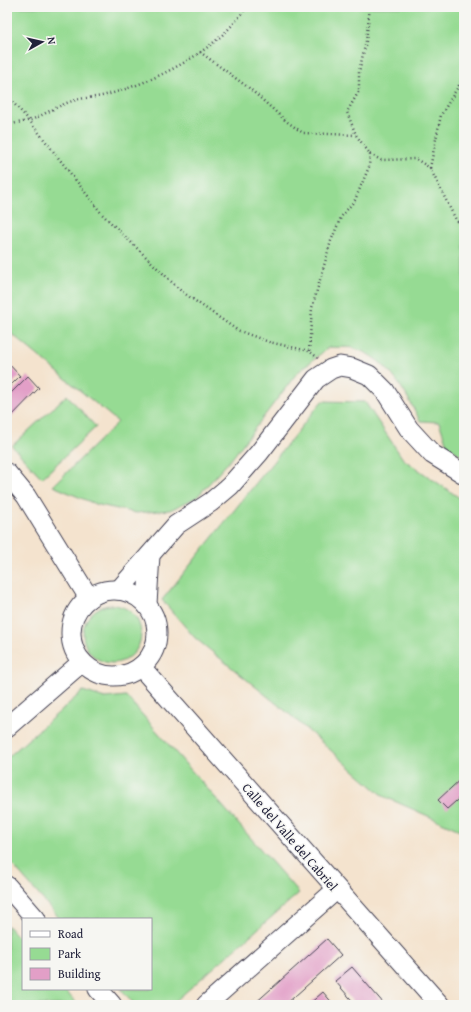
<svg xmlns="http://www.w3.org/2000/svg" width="471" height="1012" font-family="'Gentium Book Plus',serif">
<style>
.green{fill:#96db93;stroke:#5c7e67}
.building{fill:#e29fc7}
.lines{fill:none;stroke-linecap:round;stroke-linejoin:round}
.minor-casing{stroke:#423f51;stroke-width:21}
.path{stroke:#423f51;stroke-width:2.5;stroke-dasharray:1 3;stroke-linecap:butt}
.minor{stroke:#fff;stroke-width:19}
.labels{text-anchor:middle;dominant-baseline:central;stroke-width:3;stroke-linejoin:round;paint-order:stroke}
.street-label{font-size:13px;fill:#22223b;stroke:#f6f6f2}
</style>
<rect width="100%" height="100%" fill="#f6f6f2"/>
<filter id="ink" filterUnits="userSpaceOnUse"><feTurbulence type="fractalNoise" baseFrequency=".025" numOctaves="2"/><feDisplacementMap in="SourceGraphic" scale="8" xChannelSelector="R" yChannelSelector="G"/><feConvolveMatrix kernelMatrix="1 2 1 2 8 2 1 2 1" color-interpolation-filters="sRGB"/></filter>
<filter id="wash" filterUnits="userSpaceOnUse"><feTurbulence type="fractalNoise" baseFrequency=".012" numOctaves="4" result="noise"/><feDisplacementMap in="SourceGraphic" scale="16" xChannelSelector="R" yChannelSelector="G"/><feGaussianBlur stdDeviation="0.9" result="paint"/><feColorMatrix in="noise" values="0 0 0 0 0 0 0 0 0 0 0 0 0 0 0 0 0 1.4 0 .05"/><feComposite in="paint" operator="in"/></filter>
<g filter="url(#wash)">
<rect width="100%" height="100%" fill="#f4e3ce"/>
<!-- green -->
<g class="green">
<path d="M 7,7 L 464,7 L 464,458 L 447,445 L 439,422 L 420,421 C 406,393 389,360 356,349 C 349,346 337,348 329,347 L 297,373 L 233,457 L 197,497 L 170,510 L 136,513 L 95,504 L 53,486 L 118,422 L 7,330 Z"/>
<path d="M 67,395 L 96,427 L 42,478 L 12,446 Z"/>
<path d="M 322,401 L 365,402 L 403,459 L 464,501 L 464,832 L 383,796 L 288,713 L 195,638 L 162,600 Z"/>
<circle cx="112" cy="634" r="29"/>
<path d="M 83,691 L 105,698 L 126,696 L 299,893 L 171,1005 L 135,1005 L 121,989 L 151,989 L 151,919 L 60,919 L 7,859 L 7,758 Z"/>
<path d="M 7,925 L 23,943 L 23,989 L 64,989 L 78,1005 L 7,1005 Z"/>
</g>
<g id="blocks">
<!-- building -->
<g class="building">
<path d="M 7,362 L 20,376 L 7,389 Z"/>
<path d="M 28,376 L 39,388 L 7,421 L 7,397 Z"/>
<path d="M 464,776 L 464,794 L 447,809 L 438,800 Z"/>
<path d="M 327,939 L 341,955 L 285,1005 L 253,1005 Z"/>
<path d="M 352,967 L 385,1005 L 356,1005 L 335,981 Z"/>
<path d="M 323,992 L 334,1005 L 308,1005 Z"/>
</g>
</g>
</g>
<g filter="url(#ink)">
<use href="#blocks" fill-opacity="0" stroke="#423f51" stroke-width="1"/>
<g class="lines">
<defs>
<g id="minor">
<path d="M 7,473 L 26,496 L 89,598"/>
<circle cx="114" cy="633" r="43"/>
<path d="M 119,590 L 176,525 L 211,502 L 230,486 L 259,453 L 316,379 L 331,369 L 340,366 L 352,368 L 369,375 L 385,391 L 409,429 L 432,454 L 464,474"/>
<path d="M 147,604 L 150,555"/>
<path d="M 141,667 L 440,1005"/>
<path d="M 7,727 L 82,662"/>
<path d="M 7,886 L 36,919"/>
<path d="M 98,989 L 112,1005"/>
<path d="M 206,1005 L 336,890"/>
</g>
</defs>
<!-- minor casing -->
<use href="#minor" class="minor-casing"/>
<!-- path -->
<g class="path">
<path d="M 200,52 L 249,88 L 286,121 L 303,133 L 356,135"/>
<path d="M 7,96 L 29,120 L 102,214 L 181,291 L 237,330 L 269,342 L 309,351 L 318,358"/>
<path d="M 7,125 C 15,123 24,122 31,120 C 46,114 60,104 76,100 C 85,97 96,98 106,95 C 154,82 219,51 246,7"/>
<path d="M 370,154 L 381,160 L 416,159 L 430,168 L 456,220 L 464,228"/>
<path d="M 430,168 L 441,115 L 464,77"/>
<path d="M 309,351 L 312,308 L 331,241 L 341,217 L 355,200 L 369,167 L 370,154 L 356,135 L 347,112 L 359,91 L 359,72 L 366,41 L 370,7"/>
</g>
<!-- minor -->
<use href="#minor" class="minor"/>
</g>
</g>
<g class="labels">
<!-- street labels -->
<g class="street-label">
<text transform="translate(290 837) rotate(49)">Calle del Valle del Cabriel</text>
</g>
</g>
<!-- margin -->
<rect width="471" height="1012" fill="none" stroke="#f6f6f2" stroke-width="24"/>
<!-- legend -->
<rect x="22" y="918" width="130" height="72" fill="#f6f6f2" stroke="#a1a1a9"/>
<rect x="30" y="931" width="20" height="6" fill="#ffffff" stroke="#a1a1a9"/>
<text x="58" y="938" font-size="12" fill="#22223b">Road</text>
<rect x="30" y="948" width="20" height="12" fill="#96db93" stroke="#a1a1a9"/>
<text x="58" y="958" font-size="12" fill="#22223b">Park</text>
<rect x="30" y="968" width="20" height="12" fill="#e29fc7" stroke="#a1a1a9"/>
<text x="58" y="978" font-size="12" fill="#22223b">Building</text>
<!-- north arrow -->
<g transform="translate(42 42) rotate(82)" stroke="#f6f6f2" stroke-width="3" paint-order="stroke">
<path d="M0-3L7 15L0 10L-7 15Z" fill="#22223b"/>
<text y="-6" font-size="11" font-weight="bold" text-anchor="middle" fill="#22223b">N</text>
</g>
</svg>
